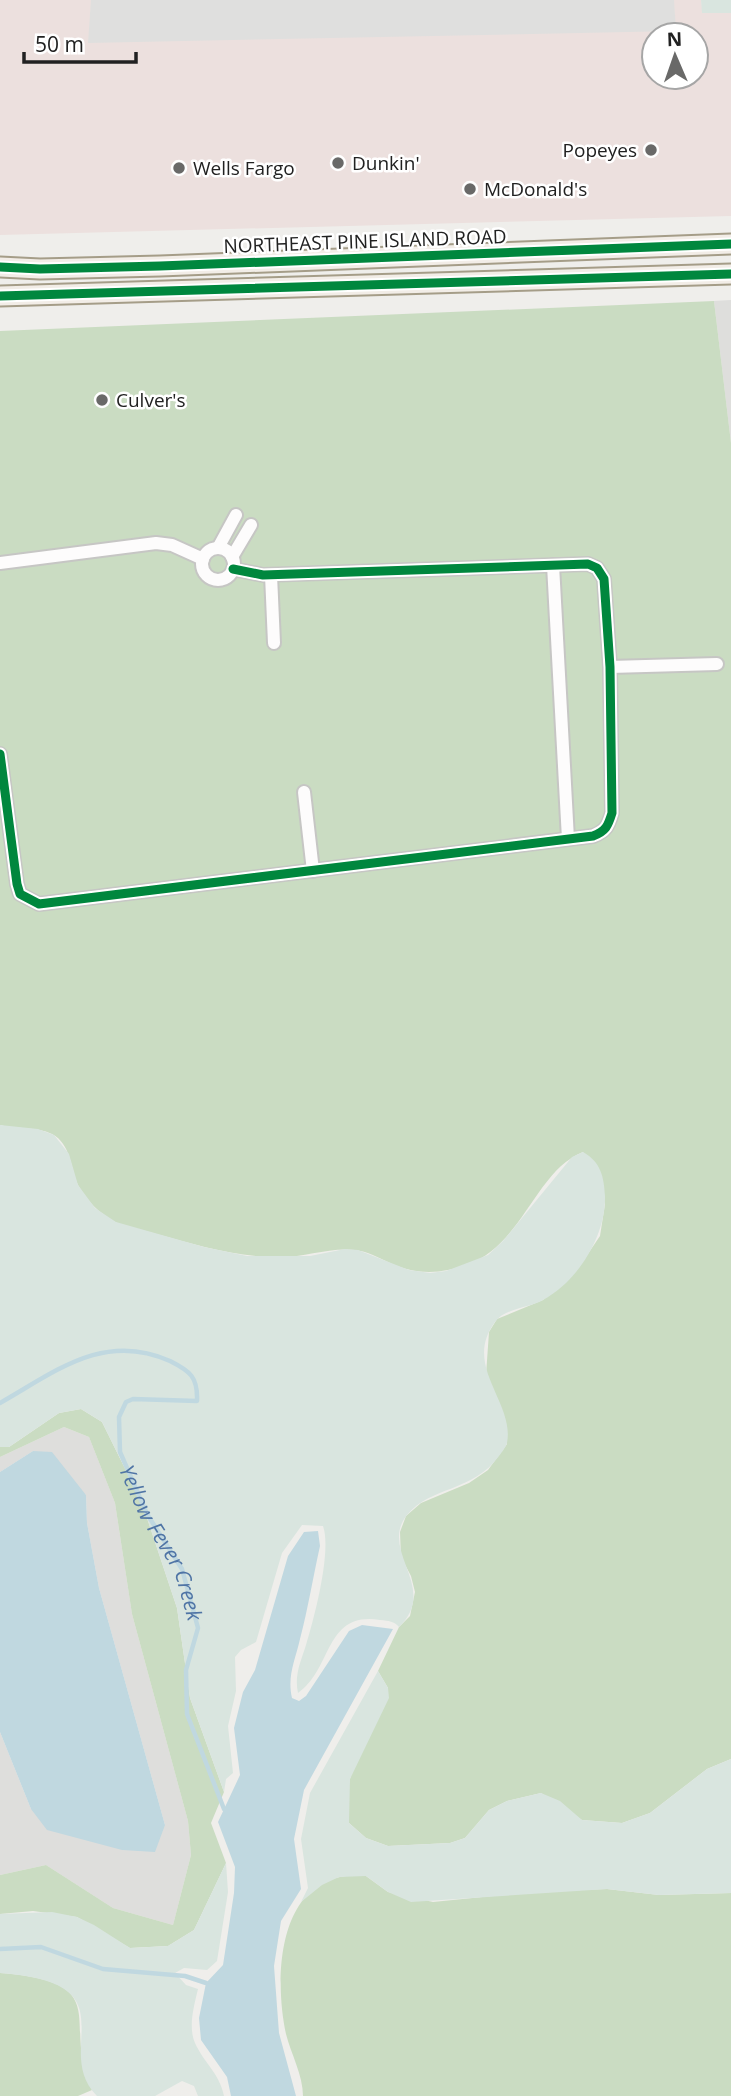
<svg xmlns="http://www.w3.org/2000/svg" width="731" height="2096" font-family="'Open Sans',sans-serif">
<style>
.residential{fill:#dededc}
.commercial{fill:#ece0de;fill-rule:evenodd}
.forest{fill:#cadcc2}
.wetland{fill:#d9e5df}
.parking{fill:#dfdfde}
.water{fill:#c0d8e0}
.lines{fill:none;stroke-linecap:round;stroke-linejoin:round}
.stream{stroke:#c0d8e0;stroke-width:4.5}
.minor-casing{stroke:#c6c6c4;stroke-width:16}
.primary-casing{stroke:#a59d88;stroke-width:23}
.minor{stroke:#fdfcfc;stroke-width:12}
.primary{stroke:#f2ede7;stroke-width:19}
.cycleway-casing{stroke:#fff;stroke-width:13}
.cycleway{stroke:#00873e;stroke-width:9}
.poi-dot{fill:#696968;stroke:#fff;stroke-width:2.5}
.labels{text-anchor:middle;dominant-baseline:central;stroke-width:5;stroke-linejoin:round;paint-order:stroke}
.poi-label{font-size:19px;fill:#212121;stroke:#fff;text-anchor:start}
.street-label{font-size:19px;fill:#212121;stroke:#fff}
.water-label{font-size:21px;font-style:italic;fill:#4f74a5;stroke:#fff}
</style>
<rect width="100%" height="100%" fill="#efeeeb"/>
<!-- residential -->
<g class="residential">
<path d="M 731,300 L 731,443 L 714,301 Z"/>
<path d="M 64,1427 L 89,1437 L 115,1503 L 132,1614 L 188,1821 L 191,1855 L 173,1925 L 113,1908 L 46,1865 L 0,1875 L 0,1732 L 31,1809 L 165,1825 L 99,1588 L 87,1523 L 86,1495 L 33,1451 L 0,1472 L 0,1457 Z"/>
</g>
<!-- commercial -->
<path class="commercial" d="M 0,0 L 701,0 L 703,13 L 731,13 L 731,216 L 0,235 ZM 654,35 L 696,35 L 696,77 L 654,77 Z"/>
<!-- forest -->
<g class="forest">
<path d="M 714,301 L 731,443 L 731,1759 L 707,1769 L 650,1813 L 622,1823 L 582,1820 L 541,1793 L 507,1801 L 489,1810 L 465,1838 L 450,1843 L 388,1846 L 366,1838 L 349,1823 C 349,1808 346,1793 350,1779 C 359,1746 382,1721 388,1688 L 378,1671 L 399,1627 L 410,1616 L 415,1592 L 411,1576 L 401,1557 L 400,1532 L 406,1516 L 421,1503 L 469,1483 L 488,1470 L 507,1444 L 499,1402 L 486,1375 L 489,1332 L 497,1319 L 543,1300 L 579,1267 L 600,1236 L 605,1204 L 583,1152 C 535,1171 523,1245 467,1265 C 440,1274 416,1275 390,1263 C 379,1258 367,1251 355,1250 C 331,1247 305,1257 281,1257 C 238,1258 197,1245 156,1234 C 143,1230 127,1228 115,1222 C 100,1214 86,1200 78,1185 C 70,1167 71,1144 52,1134 C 36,1126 17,1130 0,1125 L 0,331 Z"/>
<path d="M 81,1409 L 102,1422 L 142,1503 L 177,1608 L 190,1698 L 224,1792 L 211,1823 L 226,1863 L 194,1930 L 168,1946 L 130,1948 L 77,1917 L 33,1911 L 0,1914 L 0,1875 L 46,1865 L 113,1908 L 173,1925 L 191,1855 L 188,1821 L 132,1614 L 115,1503 L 89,1437 L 64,1427 L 0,1457 L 0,1447 L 9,1447 L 59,1413 Z"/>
<path d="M 366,1876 L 388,1892 L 433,1902 L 531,1892 L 607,1889 L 659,1895 L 731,1893 L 731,2096 L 303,2096 C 303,2075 291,2054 286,2034 C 275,1984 276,1890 340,1877 C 348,1875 358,1876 366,1876 Z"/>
<path d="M 0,1973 C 118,1982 60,2023 92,2090 L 78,2096 L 0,2096 Z"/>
</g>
<!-- wetland -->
<g class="wetland">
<path d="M 701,0 L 731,0 L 731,13 L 702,13 Z"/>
<path d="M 0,1125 L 38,1129 L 54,1135 L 69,1154 L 78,1185 L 95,1208 L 116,1222 L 204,1247 L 247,1256 L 310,1256 L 345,1249 L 358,1250 L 409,1270 L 430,1273 L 446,1271 L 488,1255 L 503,1241 L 572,1157 L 583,1152 C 601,1162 604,1177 605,1196 C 606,1236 578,1281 543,1300 C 529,1308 505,1308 495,1322 C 462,1366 515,1402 507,1443 C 506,1447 502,1452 499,1456 C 473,1492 431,1486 407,1515 C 378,1551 440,1588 399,1627 C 394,1621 389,1621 380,1620 C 324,1611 333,1669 298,1693 C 294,1675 301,1661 306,1645 C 314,1619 332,1551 323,1526 L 302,1525 L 282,1553 L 256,1642 L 241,1650 L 235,1657 L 236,1691 L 228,1726 L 233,1773 L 226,1779 L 224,1792 L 190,1698 L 177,1608 L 142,1503 L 102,1422 L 81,1409 L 59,1413 L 9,1447 L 0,1447 Z"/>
<path d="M 378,1671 L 388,1688 L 389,1698 L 350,1779 L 349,1823 L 366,1838 L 388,1846 L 450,1843 L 465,1838 L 489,1810 L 507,1801 L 541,1793 L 560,1801 L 582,1820 L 622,1823 L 650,1813 L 707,1769 L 731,1759 L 731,1893 L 659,1895 L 607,1889 L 411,1902 L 388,1892 L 366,1876 L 339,1877 L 322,1885 L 301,1902 L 308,1888 L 301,1839 L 310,1793 Z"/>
<path d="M 226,1863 L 228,1892 L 217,1961 L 207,1970 L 184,1968 L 175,1973 L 186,1985 L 198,1989 C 194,2006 188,2027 195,2043 C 204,2063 220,2074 224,2096 L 198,2096 L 194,2086 L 182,2081 L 155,2096 L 97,2096 C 50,2049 135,1983 0,1973 L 0,1914 L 52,1912 L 77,1917 L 94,1925 L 130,1948 L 168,1946 L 194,1930 Z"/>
</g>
<!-- parking -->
<path class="parking" d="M 91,0 L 674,0 L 676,31 L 88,43 Z"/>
<!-- water -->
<g class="water">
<path d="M 33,1451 L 52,1452 L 86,1495 L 87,1523 L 99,1588 L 165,1825 L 155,1852 L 122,1850 L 47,1830 L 31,1809 L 0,1732 L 0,1472 Z"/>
<path d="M 318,1531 L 320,1546 C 313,1577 308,1609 300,1639 C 295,1661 287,1676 292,1698 L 299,1701 L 306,1696 L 349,1631 L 362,1625 L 393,1629 L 304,1790 L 294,1839 L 301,1889 L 281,1921 L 274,1966 L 279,2033 L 296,2096 L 231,2096 L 227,2077 L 201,2040 L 199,2018 L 206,1983 L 223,1965 L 234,1893 L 235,1867 L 218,1822 L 240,1775 L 234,1728 L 243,1692 L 255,1670 L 288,1556 L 304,1532 Z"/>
</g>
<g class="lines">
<!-- stream -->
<g class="stream">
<path id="s1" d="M 0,1403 C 55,1372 104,1331 170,1361 C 190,1371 198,1377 197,1401 L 133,1399 L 126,1402 L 119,1417 L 120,1452 L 147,1514 L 182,1569 L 198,1628 L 186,1670 L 187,1714 L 224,1809"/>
<path d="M 0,1949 L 41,1947 L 103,1969 L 185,1976 L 206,1983"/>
</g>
<defs>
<g id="minor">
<path d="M 218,548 L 236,515"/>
<circle cx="218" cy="564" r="16"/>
<path d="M 232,557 L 251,525"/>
<path d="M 0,563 L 156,543 L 172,545 L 203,559"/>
<path d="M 553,565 L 568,839"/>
<path d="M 271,575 L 274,643"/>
<path d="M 610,667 L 717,664"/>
<path d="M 0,754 L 17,884 L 20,894 L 39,904 L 593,836 C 606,831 608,826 612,813 L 610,667 L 604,579 L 597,568 L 588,564 L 263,575 L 233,569"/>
<path d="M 304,792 L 313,871"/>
</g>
<g id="primary">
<path d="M 0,267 L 40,269 L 160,266 L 731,244"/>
<path d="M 0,296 L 731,274"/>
</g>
</defs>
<!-- minor casing -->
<use href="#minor" class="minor-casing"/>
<!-- primary casing -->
<use href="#primary" class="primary-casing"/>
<!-- minor -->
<use href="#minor" class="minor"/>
<!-- primary -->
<use href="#primary" class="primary"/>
<defs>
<g id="cycleway">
<path d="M 0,267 L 40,269 L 160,266 L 731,244"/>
<path d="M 0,296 L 731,274"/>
<path d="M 0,754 L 17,884 L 20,894 L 39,904 L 593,836 C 606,831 608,826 612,813 L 610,667 L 604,579 L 597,568 L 588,564 L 263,575 L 233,569"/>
</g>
</defs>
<!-- cycleway casing -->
<use href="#cycleway" class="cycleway-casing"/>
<!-- cycleway -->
<use href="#cycleway" class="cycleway"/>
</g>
<!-- markers -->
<g class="poi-dot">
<circle cx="651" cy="150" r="7"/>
<circle cx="338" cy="163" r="7"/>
<circle cx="179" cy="168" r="7"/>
<circle cx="470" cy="189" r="7"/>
<circle cx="102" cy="400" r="7"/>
</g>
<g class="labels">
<!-- poi labels -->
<g class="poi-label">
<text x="637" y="150" text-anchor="end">Popeyes</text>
<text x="352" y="163">Dunkin'</text>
<text x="193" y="168">Wells Fargo</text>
<text x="484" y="189">McDonald's</text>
<text x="116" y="400">Culver's</text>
</g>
<!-- street labels -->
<g class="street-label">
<text transform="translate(365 241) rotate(-2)">NORTHEAST PINE ISLAND ROAD</text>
</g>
<!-- water labels -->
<g class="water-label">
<text stroke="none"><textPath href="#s1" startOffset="460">Yellow Fever Creek</textPath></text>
</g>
</g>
<!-- north arrow -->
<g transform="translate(675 56) rotate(358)"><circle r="33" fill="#ffffff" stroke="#a6a6a6" stroke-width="2"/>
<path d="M0-5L12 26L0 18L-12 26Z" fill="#696968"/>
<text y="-10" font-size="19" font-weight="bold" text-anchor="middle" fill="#212121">N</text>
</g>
<!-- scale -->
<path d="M24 52v10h112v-10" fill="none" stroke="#212121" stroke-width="3.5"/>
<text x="35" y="52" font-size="21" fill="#212121" stroke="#ffffff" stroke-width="5" paint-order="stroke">50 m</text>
</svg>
